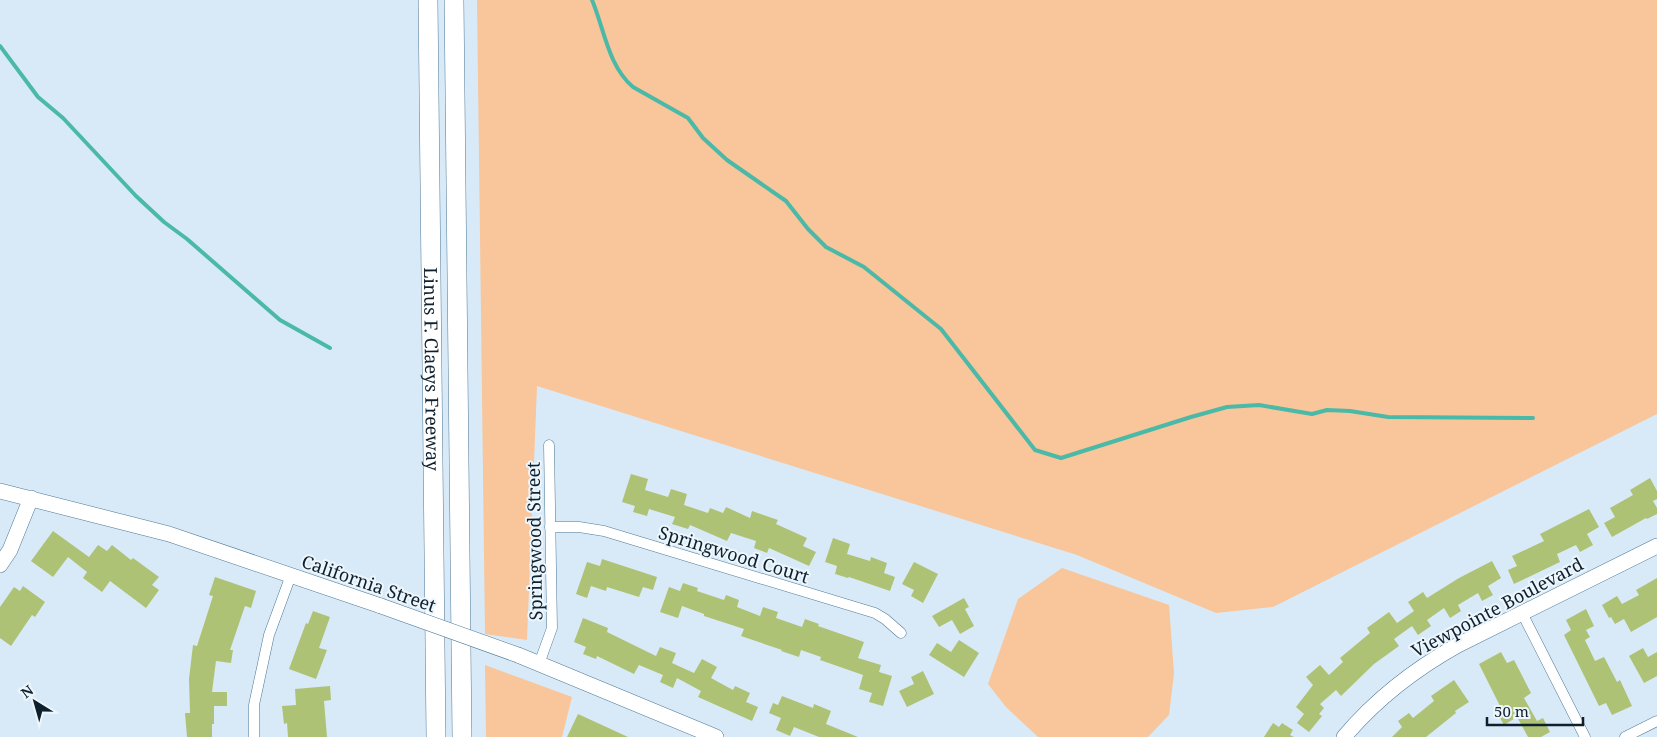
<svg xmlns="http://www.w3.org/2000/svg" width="1657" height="737" font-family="'Noto Serif',serif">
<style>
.green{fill:#f9c59a}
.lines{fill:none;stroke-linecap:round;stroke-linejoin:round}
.stream{stroke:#4bb9a7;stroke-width:4}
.building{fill:#aec275}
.street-casing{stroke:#4f7997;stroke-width:11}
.secondary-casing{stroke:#4f7997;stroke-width:16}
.highway-casing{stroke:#4f7997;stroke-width:20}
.street{stroke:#fff;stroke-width:10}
.secondary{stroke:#fff;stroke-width:15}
.highway{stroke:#fff;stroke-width:19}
.secondary-bridge-casing{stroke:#4f7997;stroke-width:16;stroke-linecap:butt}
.secondary-bridge{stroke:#fff;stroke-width:15}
.labels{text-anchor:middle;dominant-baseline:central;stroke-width:4;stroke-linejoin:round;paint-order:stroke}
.street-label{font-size:18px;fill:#0f202d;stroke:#edf6fd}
</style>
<rect width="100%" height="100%" fill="#d8eaf8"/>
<!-- green -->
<g class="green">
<path d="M 477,0 L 1657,0 L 1657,414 L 1273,607 L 1216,613 L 1077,555 L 537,386 L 527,640 L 485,634 Z"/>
<path d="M 1062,568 L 1169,605 L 1174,673 L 1169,715 L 1148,737 L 1038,737 L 1006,707 L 988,684 L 1018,599 Z"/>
<path d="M 485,665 L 572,697 L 562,737 L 486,737 Z"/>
</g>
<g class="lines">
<!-- stream -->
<g class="stream">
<path d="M 592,0 C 604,28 608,66 633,87 L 688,118 L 703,138 L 727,160 L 786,201 L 808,229 L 826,247 L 864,267 L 941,329 L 1035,450 L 1061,458 L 1191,417 L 1227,407 L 1259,405 L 1312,414 L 1327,410 L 1350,411 L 1388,417 L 1533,418"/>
<path d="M 0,46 L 38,97 L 63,118 L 136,196 L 164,222 L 187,239 L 280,320 L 330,348"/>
</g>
</g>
<!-- building -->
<g class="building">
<path d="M 631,474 L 648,479 L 645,490 L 668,497 L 671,489 L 687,494 L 684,505 L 708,513 L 710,508 L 723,513 L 726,507 L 750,518 L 752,511 L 778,520 L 776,524 L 807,538 L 803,546 L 816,552 L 809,566 L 769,548 L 767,553 L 754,548 L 756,541 L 731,533 L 727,541 L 690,525 L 688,529 L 672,524 L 675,517 L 649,509 L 647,516 L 633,512 L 635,506 L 622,502 Z"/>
<path d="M 1650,478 L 1657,491 L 1657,499 L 1653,501 L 1657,508 L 1657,514 L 1647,519 L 1646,518 L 1612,537 L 1604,523 L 1615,517 L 1610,508 L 1633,495 L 1630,490 Z"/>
<path d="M 1589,509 L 1599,527 L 1587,534 L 1593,545 L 1580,552 L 1576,545 L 1557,554 L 1560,562 L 1514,584 L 1508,570 L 1517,566 L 1512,556 L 1544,541 L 1540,534 Z"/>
<path d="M 53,531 L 89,557 L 98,545 L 107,551 L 112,545 L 131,560 L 133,558 L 159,577 L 152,585 L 159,590 L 146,608 L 110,581 L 102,592 L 83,578 L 87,572 L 68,557 L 53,577 L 31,561 Z"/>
<path d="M 833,538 L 850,544 L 847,554 L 870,561 L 871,557 L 887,563 L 884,573 L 895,577 L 890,591 L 849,577 L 848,578 L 835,574 L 837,566 L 825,562 Z"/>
<path d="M 602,559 L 657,577 L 653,590 L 643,587 L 639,597 L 607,587 L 606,591 L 591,586 L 587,598 L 576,594 L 587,562 L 600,566 Z"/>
<path d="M 1492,561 L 1501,578 L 1488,586 L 1493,595 L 1482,601 L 1478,593 L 1458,605 L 1461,611 L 1450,618 L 1444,608 L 1427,620 L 1431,626 L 1418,635 L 1412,626 L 1394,639 L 1399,646 L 1374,664 L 1341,696 L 1336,690 L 1320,704 L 1324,708 L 1319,714 L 1322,716 L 1309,732 L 1297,723 L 1304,714 L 1296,707 L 1313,685 L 1306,677 L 1320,665 L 1329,675 L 1343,662 L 1340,658 L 1370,633 L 1367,628 L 1389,612 L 1397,623 L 1414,611 L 1408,602 L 1423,592 L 1427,598 L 1459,578 Z"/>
<path d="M 914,562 L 938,574 L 923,603 L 911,596 L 914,590 L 902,584 Z"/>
<path d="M 215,577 L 256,591 L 251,608 L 245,606 L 230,650 L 233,650 L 231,663 L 216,661 L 212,692 L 227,692 L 227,706 L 214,706 L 214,724 L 212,724 L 212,737 L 187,737 L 185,713 L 190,713 L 189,679 L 193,645 L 197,646 L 213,596 L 209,595 Z"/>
<path d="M 1657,578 L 1657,617 L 1631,632 L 1624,619 L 1615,624 L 1611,617 L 1609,618 L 1602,605 L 1617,596 L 1622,604 L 1639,595 L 1636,590 Z"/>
<path d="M 683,583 L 698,588 L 697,591 L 724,600 L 726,595 L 739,600 L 737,607 L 760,616 L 763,607 L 778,612 L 776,618 L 802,627 L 805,619 L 819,624 L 818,626 L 864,642 L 858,658 L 881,665 L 879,672 L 892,676 L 883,706 L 869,702 L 872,693 L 859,689 L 863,675 L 820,660 L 821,657 L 801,650 L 799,657 L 781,651 L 782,650 L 741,636 L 744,629 L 704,616 L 704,614 L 682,606 L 678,618 L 660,612 L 669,587 L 680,591 Z"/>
<path d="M 23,586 L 45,602 L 35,617 L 32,615 L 11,646 L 0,638 L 0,607 L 14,587 L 20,591 Z"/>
<path d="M 964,598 L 969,607 L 965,609 L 974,626 L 960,634 L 952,620 L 939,627 L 932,616 Z"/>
<path d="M 1586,609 L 1594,626 L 1586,630 L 1590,637 L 1585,640 L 1595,661 L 1604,657 L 1617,682 L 1620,680 L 1632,706 L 1612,715 L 1606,703 L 1599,706 L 1564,635 L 1571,630 L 1566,620 Z"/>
<path d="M 313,611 L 330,617 L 319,648 L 327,650 L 316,679 L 289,669 L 306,623 L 308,624 Z"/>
<path d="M 583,618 L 608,628 L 607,632 L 656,656 L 660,647 L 676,653 L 672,663 L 694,673 L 702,659 L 717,667 L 711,678 L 733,690 L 735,686 L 750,693 L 746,702 L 758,707 L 752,721 L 698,697 L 701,691 L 677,678 L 673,688 L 660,682 L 663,675 L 639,665 L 634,674 L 597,656 L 596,659 L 583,654 L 586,647 L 574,642 Z"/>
<path d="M 959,640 L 979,653 L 964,677 L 929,655 L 937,643 L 951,652 Z"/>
<path d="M 1643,648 L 1648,657 L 1657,652 L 1657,676 L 1644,683 L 1629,656 Z"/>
<path d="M 1501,652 L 1507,663 L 1514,660 L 1531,693 L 1524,698 L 1537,721 L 1543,718 L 1550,732 L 1541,737 L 1528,737 L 1517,717 L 1504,725 L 1496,711 L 1501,708 L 1479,664 Z"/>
<path d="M 923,671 L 934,694 L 907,707 L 899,691 L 914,684 L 911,677 Z"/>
<path d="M 1454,680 L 1469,702 L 1455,711 L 1456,713 L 1426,737 L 1392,737 L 1402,727 L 1398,721 L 1409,713 L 1413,718 L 1434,701 L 1431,696 Z"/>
<path d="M 330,686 L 331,700 L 324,701 L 327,737 L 288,737 L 287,723 L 284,724 L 282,706 L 296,705 L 295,689 Z"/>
<path d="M 782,696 L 813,708 L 814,704 L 831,711 L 826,724 L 858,737 L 819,737 L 794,727 L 790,736 L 776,730 L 781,718 L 769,713 L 773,703 L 778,705 Z"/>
<path d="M 578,714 L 628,737 L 567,737 Z"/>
<path d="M 1273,723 L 1279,727 L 1282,723 L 1293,730 L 1290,735 L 1294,737 L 1264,737 Z"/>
</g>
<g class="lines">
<defs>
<g id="street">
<path d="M 550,527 L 579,527 L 604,531 L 875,613 L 885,619 L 901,633"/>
<path d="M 1522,613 L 1585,737"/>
<path d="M 539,664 L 552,628 L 549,445"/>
<path d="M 254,737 L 254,705 L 269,635 L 291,575"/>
<path d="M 1625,737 L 1657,721"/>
</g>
<g id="secondary">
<path d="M 0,491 L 169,534 L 381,606"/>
<path d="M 0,565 L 10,550 L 31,498"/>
<path d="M 518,655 L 716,737"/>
<path d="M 1344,737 C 1376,699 1415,669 1458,645 L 1657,546"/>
</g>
<g id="highway">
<path id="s1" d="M 428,0 L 436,737"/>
<path d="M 454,0 L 462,737"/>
</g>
</defs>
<!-- street casing -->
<use href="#street" class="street-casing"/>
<!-- secondary casing -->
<use href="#secondary" class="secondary-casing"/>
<!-- highway casing -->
<use href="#highway" class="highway-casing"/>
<!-- street -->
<use href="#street" class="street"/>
<!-- secondary -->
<use href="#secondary" class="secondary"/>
<!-- highway -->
<use href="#highway" class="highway"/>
<defs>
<path id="secondary-bridge" d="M 381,606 L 518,655"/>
</defs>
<!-- secondary-bridge casing -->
<use href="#secondary-bridge" class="secondary-bridge-casing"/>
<!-- secondary-bridge -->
<use href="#secondary-bridge" class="secondary-bridge"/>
</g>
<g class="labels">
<!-- street labels -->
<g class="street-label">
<text stroke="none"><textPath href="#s1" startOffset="369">Linus F. Claeys Freeway</textPath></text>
<text transform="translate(534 541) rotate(-91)">Springwood Street</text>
<text transform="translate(734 554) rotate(17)">Springwood Court</text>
<text transform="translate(369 583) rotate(19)">California Street</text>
<text transform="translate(1497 607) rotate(-28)">Viewpointe Boulevard</text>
</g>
</g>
<!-- north arrow -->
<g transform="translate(35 702) rotate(323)" stroke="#edf6fd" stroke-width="4" paint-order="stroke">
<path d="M0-4L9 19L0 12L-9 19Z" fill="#0f202d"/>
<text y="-8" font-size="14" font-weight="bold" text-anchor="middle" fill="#0f202d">N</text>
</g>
<!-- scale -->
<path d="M1487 717v8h96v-8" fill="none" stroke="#0f202d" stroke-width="2.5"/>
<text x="1494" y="717" font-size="15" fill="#0f202d" stroke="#edf6fd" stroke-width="4" paint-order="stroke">50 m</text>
</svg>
